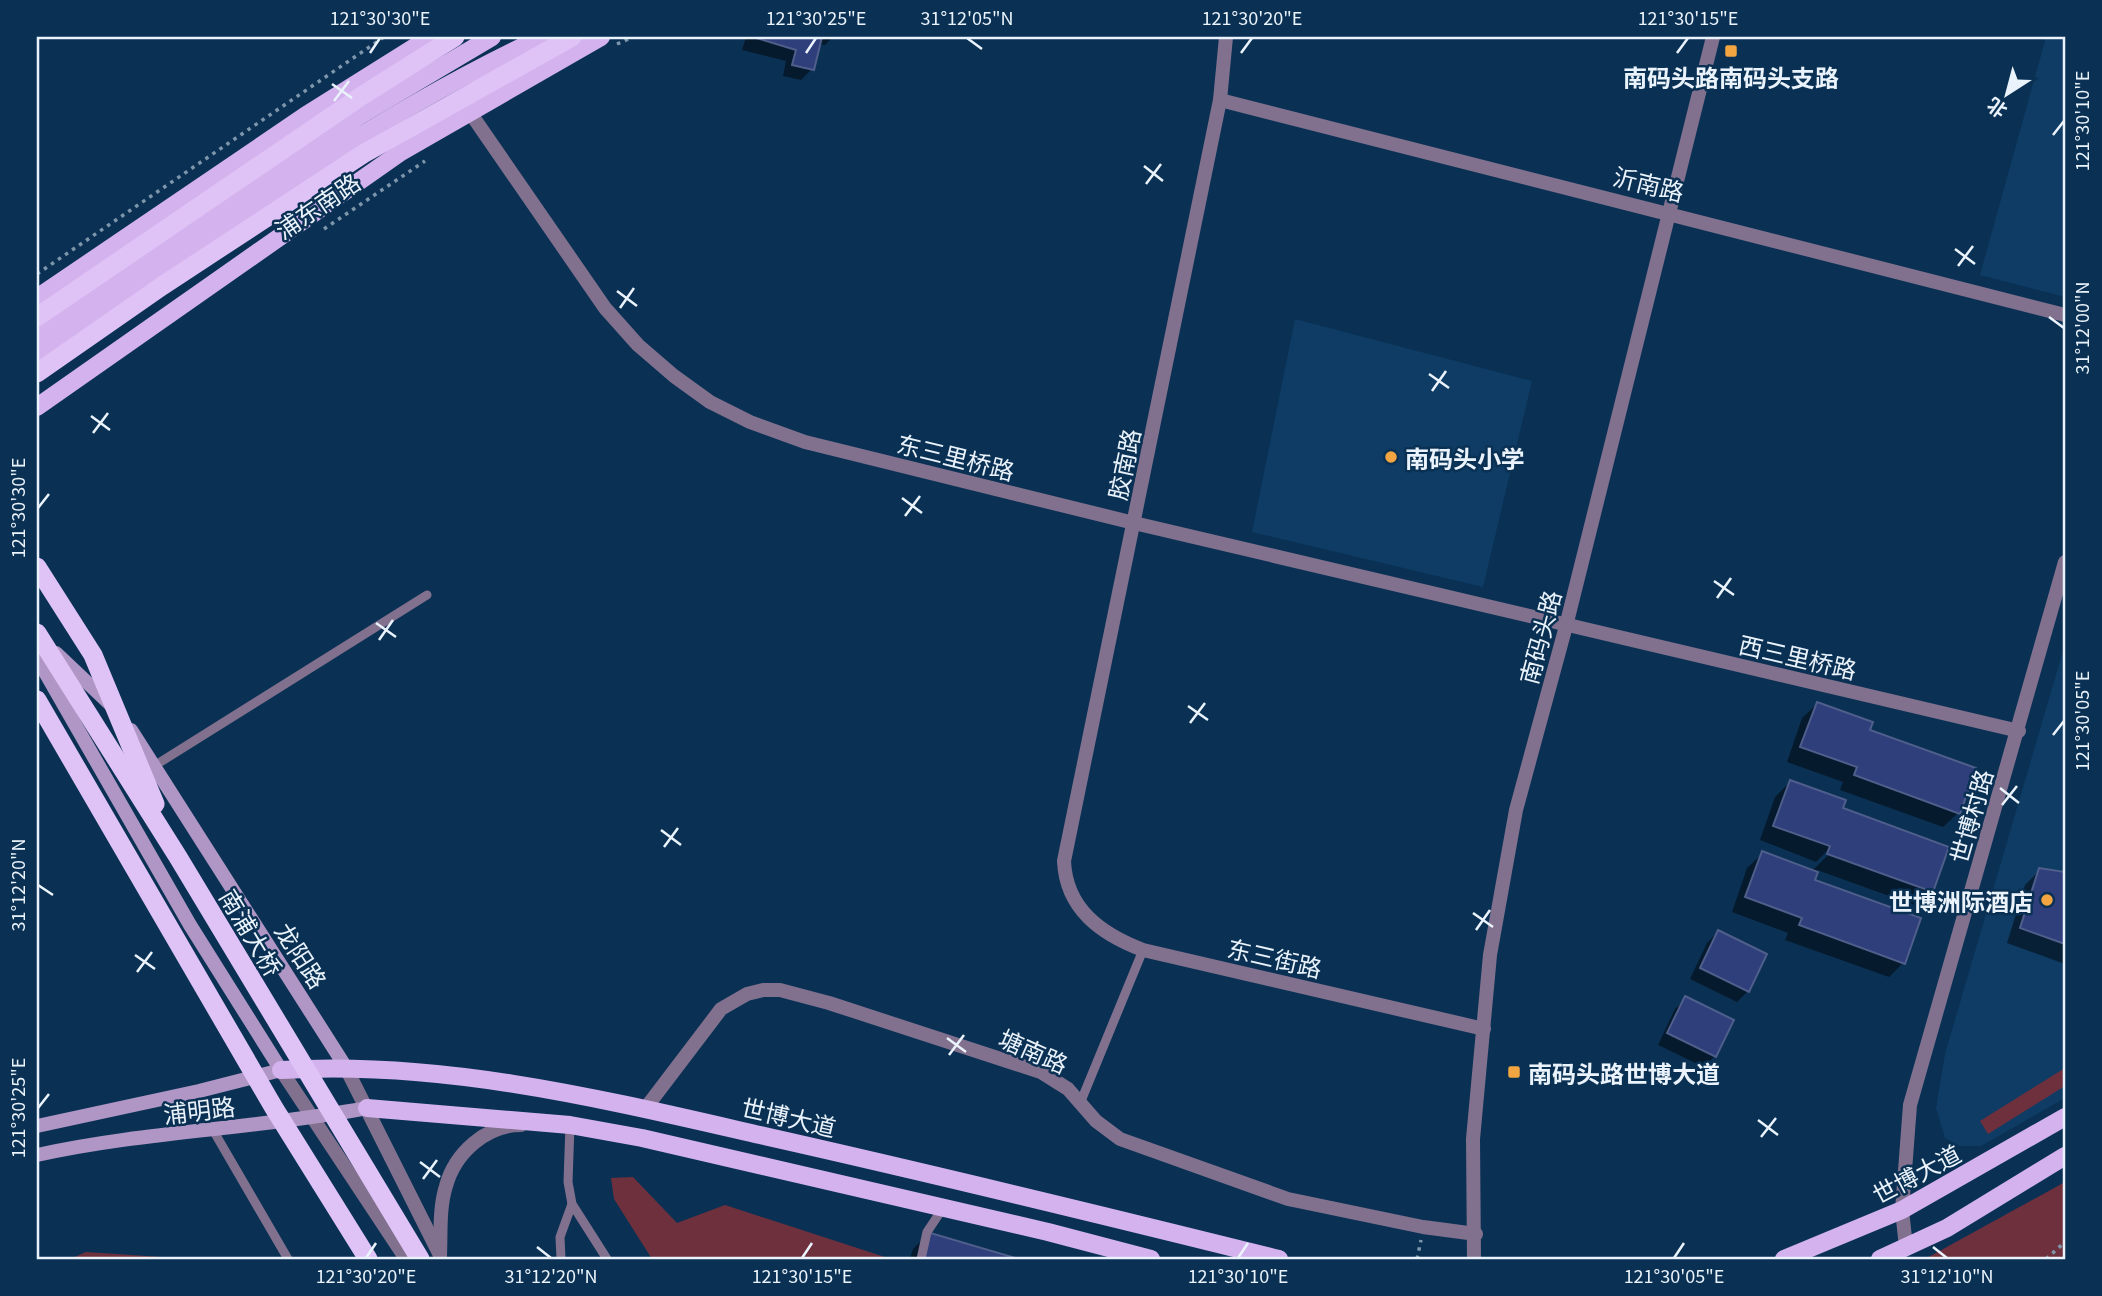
<svg xmlns="http://www.w3.org/2000/svg" width="2102" height="1296" font-family="Georgia,'Noto Sans SC',serif">
<style>
.built{fill:#0e3c64}
.green{fill:#6f303d}
.shadow{fill:#0007}
.building{fill:#2f3f7b;stroke:#4f5e8b;stroke-width:2}
.lines{fill:none;stroke-linecap:round;stroke-linejoin:round}
.path{stroke:#7e96ab;stroke-width:3.5;stroke-dasharray:3.5 5;stroke-linecap:butt}
.service{stroke:#81718e;stroke-width:9}
.minor{stroke:#81718e;stroke-width:14}
.tertiary{stroke:#81718e;stroke-width:14}
.secondary{stroke:#af96c4;stroke-width:14}
.primary{stroke:#d3b2ed;stroke-width:18}
.trunk{stroke:#dfc2f6;stroke-width:19}
.trunk-bridge{stroke:#dfc2f6;stroke-width:19}
.ticks{fill:none;stroke:#eaf3fb;stroke-width:2.5}
.poi-dot{fill:#f2a541;stroke:#0a3154;stroke-width:2.5}
.labels{text-anchor:middle;dominant-baseline:central;stroke-width:5;stroke-linejoin:round;paint-order:stroke}
.poi-label{font-size:24px;font-weight:bold;fill:#eaf3fb;stroke:#0a3154;text-anchor:start}
.street-label{font-size:24px;fill:#eaf3fb;stroke:#0a3154}
.neatline{fill:none;stroke:#eaf3fb;stroke-width:2.5}
.ticks-label{font-size:18px;text-anchor:middle;fill:#eaf3fb}
</style>
<rect width="100%" height="100%" fill="#0a3154"/>
<!-- built -->
<g class="built">
<path d="M 2046,37 L 2065,37 L 2065,297 L 1980,275 Z"/>
<path d="M 1295,319 L 1532,381 L 1483,587 L 1252,532 Z"/>
<path d="M 2065,644 L 2065,1098 L 1981,1146 L 1960,1146 L 1945,1138 L 1936,1108 L 1945,1054 Z"/>
</g>
<!-- green -->
<g class="green">
<path d="M 2065,1068 L 2065,1086 L 1988,1134 L 1980,1121 Z"/>
<path d="M 633,1177 L 677,1223 L 725,1205 L 891,1259 L 652,1259 L 614,1199 L 611,1178 Z"/>
<path d="M 2065,1182 L 2065,1259 L 1925,1259 Z"/>
<path d="M 86,1252 L 192,1259 L 193,1259 L 70,1259 Z"/>
</g>
<!-- shadow -->
<g class="shadow">
<path d="M 746,37 L 833,37 L 825,45 L 819,44 L 812,69 L 801,80 L 783,76 L 786,61 L 742,50 Z"/>
<path d="M 1817,704 L 1868,731 L 1958,813 L 1943,827 L 1840,790 L 1843,782 L 1787,762 L 1802,718 Z"/>
<path d="M 1790,782 L 1841,809 L 1932,891 L 1917,906 L 1817,870 L 1813,881 L 1903,963 L 1889,977 L 1785,940 L 1788,933 L 1732,912 L 1747,868 L 1762,854 L 1813,870 L 1834,849 L 1832,846 L 1816,862 L 1760,840 L 1775,797 Z"/>
<path d="M 2040,870 L 2065,874 L 2065,964 L 2007,943 L 2025,885 Z"/>
<path d="M 1718,932 L 1748,991 L 1737,1002 L 1690,979 L 1707,943 Z"/>
<path d="M 1686,999 L 1715,1056 L 1704,1067 L 1658,1045 L 1675,1009 Z"/>
<path d="M 928,1234 L 1013,1259 L 910,1259 L 913,1249 Z"/>
</g>
<!-- building -->
<g class="building">
<path d="M 753,37 L 822,37 L 814,70 L 792,65 L 796,50 Z"/>
<path d="M 1817,702 L 1873,722 L 1870,730 L 1976,768 L 1960,814 L 1854,775 L 1857,767 L 1800,747 Z"/>
<path d="M 1790,780 L 1846,800 L 1843,808 L 1949,847 L 1933,892 L 1827,854 L 1830,846 L 1773,826 Z"/>
<path d="M 1762,851 L 1818,872 L 1815,880 L 1921,918 L 1905,964 L 1799,925 L 1802,918 L 1745,897 Z"/>
<path d="M 2039,868 L 2065,872 L 2065,944 L 2020,928 Z"/>
<path d="M 1718,930 L 1767,954 L 1749,992 L 1700,968 Z"/>
<path d="M 1685,996 L 1734,1020 L 1716,1057 L 1667,1033 Z"/>
<path d="M 927,1232 L 1019,1259 L 921,1259 Z"/>
</g>
<g class="lines">
<!-- path -->
<g class="path">
<path d="M 617,44 L 633,37"/>
<path d="M 324,229 L 425,161"/>
<path d="M 37,274 L 384,37"/>
<path d="M 1417,1259 L 1421,1240"/>
<path d="M 2046,1259 L 2065,1242"/>
</g>
<!-- service -->
<g class="service">
<path d="M 154,766 L 427,595"/>
<path d="M 1081,1101 L 1143,950"/>
<path d="M 570,1125 L 568,1182 L 572,1204 L 607,1259"/>
<path d="M 213,1130 L 288,1259"/>
<path d="M 561,1259 L 560,1237 L 572,1204"/>
<path d="M 921,1259 L 927,1232 L 943,1208"/>
</g>
<!-- minor -->
<g class="minor">
<path d="M 1226,37 L 1220,100 L 1064,861 C 1066,909 1101,934 1143,950 L 1484,1029"/>
<path d="M 1220,100 L 2065,315"/>
<path d="M 469,111 L 605,308 L 638,345 L 674,376 L 710,402 L 750,422 L 805,442 L 1134,523 L 2019,731"/>
<path d="M 345,1066 L 440,1255"/>
<path d="M 281,1070 L 406,1259"/>
<path d="M 645,1109 L 721,1009 L 747,994 L 763,990 L 780,990 L 829,1003 L 1041,1072 L 1068,1089 L 1096,1121 L 1120,1139 L 1288,1199 L 1423,1227 L 1476,1234"/>
<path d="M 1906,1247 L 1902,1210 L 1910,1105 L 2065,562"/>
<path d="M 440,1256 C 441,1233 439,1208 446,1186 C 455,1153 486,1125 521,1125"/>
</g>
<!-- tertiary -->
<path class="tertiary" d="M 1474,1259 L 1473,1139 L 1490,955 L 1516,810 L 1566,626 L 1713,37"/>
<!-- secondary -->
<g class="secondary">
<path d="M 56,653 L 112,706"/>
<path d="M 37,658 L 190,925 L 281,1070 L 199,1091 L 37,1126"/>
<path d="M 131,730 L 345,1066"/>
<path d="M 37,1155 C 145,1131 257,1129 367,1108"/>
</g>
<!-- primary -->
<g class="primary">
<path d="M 37,298 L 305,116 L 431,37"/>
<path d="M 37,336 L 359,116 L 492,37"/>
<path d="M 37,356 C 200,242 362,121 543,37"/>
<path d="M 37,407 L 401,152 L 601,37"/>
<path d="M 281,1070 C 443,1060 603,1099 760,1135 C 934,1174 1106,1216 1279,1259"/>
<path d="M 367,1108 L 570,1125 L 642,1138 L 1048,1232 L 1151,1259"/>
<path d="M 1784,1259 L 1902,1210 L 2065,1117"/>
<path d="M 1880,1259 L 1947,1228 L 2065,1156"/>
</g>
<!-- trunk -->
<g class="trunk">
<path d="M 37,317 L 363,95 L 455,37"/>
<path d="M 37,373 L 162,286 L 363,154 L 572,37"/>
</g>
<!-- trunk-bridge -->
<g class="trunk-bridge">
<path d="M 37,567 L 93,655 L 155,804"/>
<path d="M 37,633 L 178,857 L 420,1259"/>
<path d="M 37,700 L 274,1108 L 368,1259"/>
</g>
</g>
<!-- ticks -->
<path class="ticks" d="M 967,38 L 982,49M 370,53 L 380,38M 806,53 L 816,38M 1241,53 L 1252,38M 1677,53 L 1688,38M 332,84 L 352,98M 334,101 L 349,81M 2053,135 L 2064,121M 1144,166 L 1163,181M 1146,184 L 1161,164M 1955,249 L 1975,264M 1958,266 L 1973,246M 617,291 L 637,306M 620,308 L 634,288M 2049,317 L 2064,328M 1429,374 L 1449,388M 1432,391 L 1446,371M 91,416 L 110,430M 93,433 L 108,413M 902,498 L 922,513M 38,508 L 49,494M 905,516 L 920,496M 1714,581 L 1734,595M 1717,598 L 1731,578M 376,623 L 396,637M 379,640 L 393,620M 1188,706 L 1208,720M 1190,723 L 1205,703M 2053,735 L 2064,721M 2000,788 L 2019,803M 2002,805 L 2017,786M 661,830 L 681,845M 664,847 L 678,828M 38,885 L 53,895M 1473,913 L 1493,927M 1476,930 L 1490,910M 135,955 L 155,969M 137,972 L 152,952M 947,1038 L 966,1052M 949,1055 L 964,1035M 38,1108 L 49,1094M 1758,1120 L 1778,1135M 1761,1137 L 1776,1118M 420,1162 L 440,1177M 423,1179 L 437,1160M 537,1247 L 551,1258M 1933,1247 L 1947,1258M 366,1258 L 376,1243M 802,1258 L 812,1243M 1238,1258 L 1248,1243M 1674,1258 L 1684,1243"/>
<!-- markers -->
<g class="poi-dot">
<rect x="1724" y="44" width="14" height="14" rx="3.5"/>
<circle cx="1391" cy="457" r="7"/>
<circle cx="2047" cy="900" r="7"/>
<rect x="1507" y="1065" width="14" height="14" rx="3.5"/>
</g>
<g class="labels">
<!-- poi labels -->
<g class="poi-label">
<text x="1731" y="76" text-anchor="middle">南码头路南码头支路</text>
<text x="1405" y="457">南码头小学</text>
<text x="2033" y="900" text-anchor="end">世博洲际酒店</text>
<text x="1528" y="1072">南码头路世博大道</text>
</g>
<!-- street labels -->
<g class="street-label">
<text transform="translate(1649 183) rotate(14)">沂南路</text>
<text transform="translate(317 205) rotate(-34)">浦东南路</text>
<text transform="translate(956 456) rotate(14)">东三里桥路</text>
<text transform="translate(1123 464) rotate(-78)">胶南路</text>
<text transform="translate(1539 637) rotate(-75)">南码头路</text>
<text transform="translate(1798 656) rotate(13)">西三里桥路</text>
<text transform="translate(1970 816) rotate(-74)">世博村路</text>
<text transform="translate(252 932) rotate(59)">南浦大桥</text>
<text transform="translate(302 955) rotate(57)">龙阳路</text>
<text transform="translate(1275 957) rotate(13)">东三街路</text>
<text transform="translate(1034 1050) rotate(24)">塘南路</text>
<text transform="translate(199 1109) rotate(-7)">浦明路</text>
<text transform="translate(789 1116) rotate(13)">世博大道</text>
<text transform="translate(1916 1173) rotate(-28)">世博大道</text>
</g>
</g>
<!-- border -->
<rect width="2102" height="1296" fill="none" stroke="#0a3154" stroke-width="77"/>
<!-- north arrow -->
<g transform="translate(2007 94) rotate(216)" stroke="#0a3154" stroke-width="5" paint-order="stroke">
<path d="M0-5L12 26L0 18L-12 26Z" fill="#eaf3fb"/>
<text y="-10" font-size="19" font-weight="bold" text-anchor="middle" fill="#eaf3fb">北</text>
</g>
<rect x="38" y="38" width="2026" height="1220" class="neatline"/>
<g class="ticks-label">
<text x="380" y="25">121°30'30"E</text>
<text x="816" y="25">121°30'25"E</text>
<text x="967" y="25">31°12'05"N</text>
<text x="1252" y="25">121°30'20"E</text>
<text x="1688" y="25">121°30'15"E</text>
<text transform="translate(2083 121) rotate(-90)" y="6">121°30'10"E</text>
<text transform="translate(2083 328) rotate(-90)" y="6">31°12'00"N</text>
<text transform="translate(19 508) rotate(-90)" y="6">121°30'30"E</text>
<text transform="translate(2083 721) rotate(-90)" y="6">121°30'05"E</text>
<text transform="translate(19 885) rotate(-90)" y="6">31°12'20"N</text>
<text transform="translate(19 1108) rotate(-90)" y="6">121°30'25"E</text>
<text x="366" y="1283">121°30'20"E</text>
<text x="551" y="1283">31°12'20"N</text>
<text x="802" y="1283">121°30'15"E</text>
<text x="1238" y="1283">121°30'10"E</text>
<text x="1674" y="1283">121°30'05"E</text>
<text x="1947" y="1283">31°12'10"N</text>
</g>
</svg>
